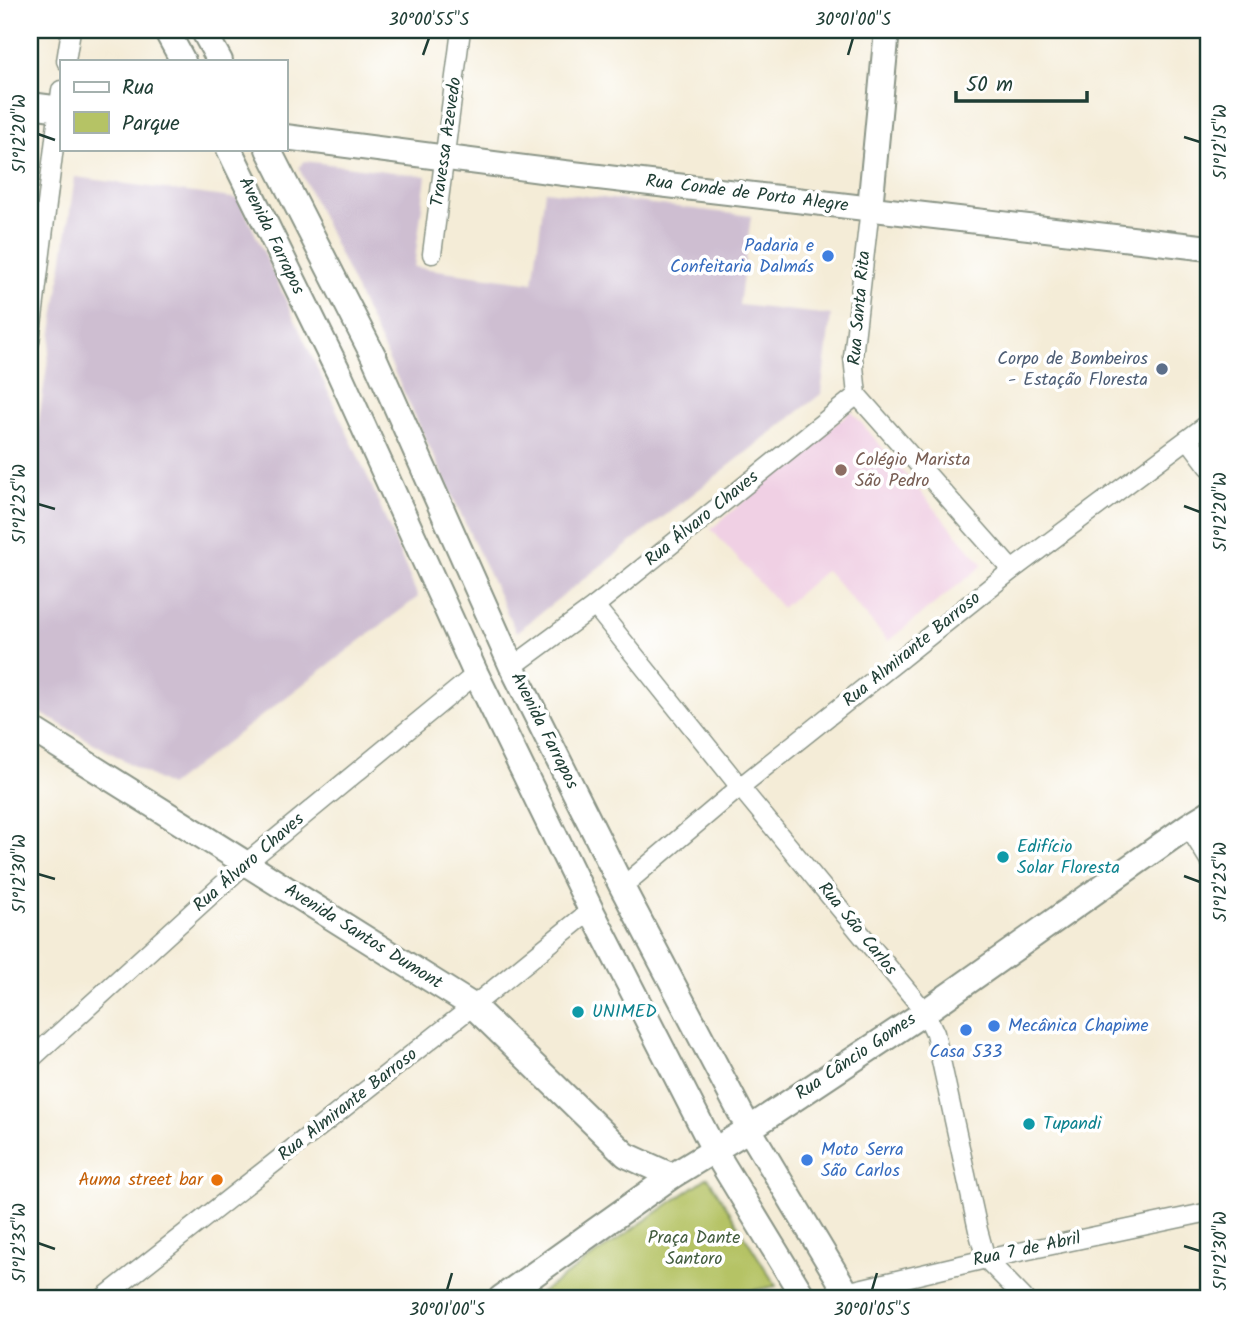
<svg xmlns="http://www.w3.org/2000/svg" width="1239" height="1328" font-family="Kalam,sans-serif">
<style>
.built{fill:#f0d0e4}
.industrial{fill:#cebed1}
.green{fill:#b5c365;stroke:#6a804c;stroke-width:2}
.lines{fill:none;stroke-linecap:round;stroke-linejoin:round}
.street-casing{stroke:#8a9486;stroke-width:21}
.secondary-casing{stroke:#8a9486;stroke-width:28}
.street{stroke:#fff;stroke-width:18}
.secondary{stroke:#fff;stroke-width:24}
.ticks{fill:none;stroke:#1f3d34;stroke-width:2.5}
.shop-dot{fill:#3f7fe0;stroke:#fff;stroke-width:2.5}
.service-dot{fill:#5c6f8a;stroke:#fff;stroke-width:2.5}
.education-dot{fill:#8d6e63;stroke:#fff;stroke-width:2.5}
.culture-dot{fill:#0f9aa8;stroke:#fff;stroke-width:2.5}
.food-dot{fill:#e8710a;stroke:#fff;stroke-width:2.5}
.labels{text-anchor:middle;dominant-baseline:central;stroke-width:7;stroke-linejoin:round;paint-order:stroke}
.street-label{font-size:18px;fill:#1f3d34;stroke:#fff}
.shop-label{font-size:18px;fill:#366cbe;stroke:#fff;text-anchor:start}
.service-label{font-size:18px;fill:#4e5e75;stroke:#fff;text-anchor:end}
.education-label{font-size:18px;fill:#785e54;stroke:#fff;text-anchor:start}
.culture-label{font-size:18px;fill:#0d838f;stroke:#fff;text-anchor:start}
.food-label{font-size:18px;fill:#c56008;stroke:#fff;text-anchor:end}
.park-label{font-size:18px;fill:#445e40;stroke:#fff}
.neatline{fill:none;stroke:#1f3d34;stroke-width:2.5}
.ticks-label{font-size:18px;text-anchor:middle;fill:#1f3d34}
</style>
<rect width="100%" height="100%" fill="#fff"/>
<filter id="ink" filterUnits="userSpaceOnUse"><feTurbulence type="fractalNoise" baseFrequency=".0143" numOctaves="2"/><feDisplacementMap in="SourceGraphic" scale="14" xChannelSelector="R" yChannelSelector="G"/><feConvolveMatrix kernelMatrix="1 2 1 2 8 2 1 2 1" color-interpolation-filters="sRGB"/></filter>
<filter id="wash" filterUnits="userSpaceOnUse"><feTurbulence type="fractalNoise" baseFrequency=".00686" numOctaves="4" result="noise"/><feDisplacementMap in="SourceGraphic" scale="28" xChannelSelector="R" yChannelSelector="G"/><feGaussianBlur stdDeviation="1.57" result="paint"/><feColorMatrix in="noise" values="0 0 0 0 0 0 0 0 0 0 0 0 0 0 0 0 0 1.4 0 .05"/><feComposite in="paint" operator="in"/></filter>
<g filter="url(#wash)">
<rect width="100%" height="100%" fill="#f4ecd7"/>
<!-- built -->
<path class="built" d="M 851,411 L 983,565 L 888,641 L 826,570 L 782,608 L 711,529 Z"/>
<!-- industrial -->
<g class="industrial">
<path d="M 304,161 L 426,176 L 414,267 L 533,283 L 545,191 L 751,216 L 739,305 L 831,315 L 821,394 L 516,632 L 299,168 Z"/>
<path d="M 75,177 L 239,199 L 370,482 L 418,597 L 169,786 L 30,707 L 30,465 L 38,427 Z"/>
</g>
<!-- green -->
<path class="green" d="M 708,1177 L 776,1286 L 713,1298 L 533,1298 Z"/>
</g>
<g filter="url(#ink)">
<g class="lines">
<defs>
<g id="street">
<path d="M 66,61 L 71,30"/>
<path d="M 870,208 L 853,357 L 857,395 L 1012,570"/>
<path d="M 432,254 L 461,30"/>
<path d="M 30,342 L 61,90"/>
<path d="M 1188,439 L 1209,467"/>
<path d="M 595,606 L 740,787 L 925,1012 L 935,1033 L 978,1230 L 986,1259 L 1024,1298"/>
<path d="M 512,667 L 595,606 L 857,395"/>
<path d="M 1188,826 L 1209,860"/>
<path d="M 622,887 L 740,787 L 1012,570 L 1209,423"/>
<path d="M 30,1060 L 245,864 L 476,674"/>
<path d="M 846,1292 L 986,1259 L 1209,1212"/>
<path d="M 103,1298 L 473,1006 L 591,910"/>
</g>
<g id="secondary">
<path d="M 166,30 L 183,61"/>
<path d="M 203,30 L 220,61"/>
<path d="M 30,105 L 61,109"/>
<path d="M 285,137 L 564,173 L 1209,248"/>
<path d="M 229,149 L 340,375 L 476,674 L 591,910 L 714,1150 L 804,1298"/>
<path d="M 268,149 L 374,357 L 512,667 L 622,887 L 749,1129 L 850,1298"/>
<path d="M 870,208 L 887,30"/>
<path d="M 30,728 L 473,1006 L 626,1155 L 672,1176"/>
<path d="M 501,1298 L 672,1176 L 749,1129 L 925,1012 L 1188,826 L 1209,813"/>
</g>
</defs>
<!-- street casing -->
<use href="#street" class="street-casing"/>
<!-- secondary casing -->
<use href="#secondary" class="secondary-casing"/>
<!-- street -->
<use href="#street" class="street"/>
<!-- secondary -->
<use href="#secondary" class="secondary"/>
</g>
</g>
<!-- ticks -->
<path class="ticks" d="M 423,55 L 429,38M 848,55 L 853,38M 38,134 L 55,140M 1184,137 L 1200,142M 38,504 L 55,509M 1184,506 L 1200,512M 38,874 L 55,879M 1184,876 L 1200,882M 38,1243 L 55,1249M 1184,1246 L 1200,1251M 447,1290 L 452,1273M 872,1290 L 877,1273"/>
<!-- markers -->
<g class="shop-dot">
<circle cx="828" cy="256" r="7"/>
<circle cx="994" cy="1026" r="7"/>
<circle cx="966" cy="1030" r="7"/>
<circle cx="807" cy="1160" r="7"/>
</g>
<circle class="service-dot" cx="1162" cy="369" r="7"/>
<circle class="education-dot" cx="841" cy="470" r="7"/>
<g class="culture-dot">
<circle cx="1003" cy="857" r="7"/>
<circle cx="578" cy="1012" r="7"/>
<circle cx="1029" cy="1124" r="7"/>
</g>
<circle class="food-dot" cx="217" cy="1180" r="7"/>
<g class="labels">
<!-- street labels -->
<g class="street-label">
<text transform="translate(447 142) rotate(-82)">Travessa Azevedo</text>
<text transform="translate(747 194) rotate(7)">Rua Conde de Porto Alegre</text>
<text transform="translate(271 236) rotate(64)">Avenida Farrapos</text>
<text transform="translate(860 308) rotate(-85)">Rua Santa Rita</text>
<text transform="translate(702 519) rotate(-39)">Rua Álvaro Chaves</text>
<text transform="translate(912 650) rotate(-39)">Rua Almirante Barroso</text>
<text transform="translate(544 731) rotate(63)">Avenida Farrapos</text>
<text transform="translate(249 863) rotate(-41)">Rua Álvaro Chaves</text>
<text transform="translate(857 929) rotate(51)">Rua São Carlos</text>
<text transform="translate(363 937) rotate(32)">Avenida Santos Dumont</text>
<text transform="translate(856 1057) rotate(-34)">Rua Câncio Gomes</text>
<text transform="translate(348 1105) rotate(-38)">Rua Almirante Barroso</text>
<text transform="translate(1027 1250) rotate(-12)">Rua 7 de Abril</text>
</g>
<!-- shop labels -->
<g class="shop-label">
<text x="814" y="246" text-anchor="end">Padaria e<tspan x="814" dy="21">Confeitaria Dalmás</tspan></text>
<text x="1008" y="1026">Mecânica Chapime</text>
<text x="966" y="1052" text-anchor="middle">Casa 533</text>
<text x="821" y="1150">Moto Serra<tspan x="821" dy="21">São Carlos</tspan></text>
</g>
<!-- service labels -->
<g class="service-label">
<text x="1148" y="359">Corpo de Bombeiros<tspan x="1148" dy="21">- Estação Floresta</tspan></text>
</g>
<!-- education labels -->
<g class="education-label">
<text x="855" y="460">Colégio Marista<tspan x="855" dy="21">São Pedro</tspan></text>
</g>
<!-- culture labels -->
<g class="culture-label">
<text x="1017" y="847">Edifício<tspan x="1017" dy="21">Solar Floresta</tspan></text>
<text x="592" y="1012">UNIMED</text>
<text x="1043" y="1124">Tupandi</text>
</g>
<!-- food labels -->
<g class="food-label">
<text x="203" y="1180">Auma street bar</text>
</g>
<!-- park labels -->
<g class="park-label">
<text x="694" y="1238">Praça Dante<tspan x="694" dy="21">Santoro</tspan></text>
</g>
</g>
<!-- margin -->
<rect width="1239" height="1328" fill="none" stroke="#fff" stroke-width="77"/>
<!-- legend -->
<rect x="60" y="60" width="228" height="91" fill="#ffffff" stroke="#a5b1ae" stroke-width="2"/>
<rect x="74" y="82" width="35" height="10" fill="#ffffff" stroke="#a5b1ae" stroke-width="2"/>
<text x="122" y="94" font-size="21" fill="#1f3d34">Rua</text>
<rect x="74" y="112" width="35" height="21" fill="#b5c365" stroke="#a5b1ae" stroke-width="2"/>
<text x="122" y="130" font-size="21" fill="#1f3d34">Parque</text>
<!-- scale -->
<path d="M956 91v10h131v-10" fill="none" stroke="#1f3d34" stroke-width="3.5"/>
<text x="966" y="91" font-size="21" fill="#1f3d34" stroke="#ffffff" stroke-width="5" paint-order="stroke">50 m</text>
<rect x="38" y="38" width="1162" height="1252" class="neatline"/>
<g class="ticks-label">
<text x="429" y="25">30°00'55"S</text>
<text x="853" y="25">30°01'00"S</text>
<text transform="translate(19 134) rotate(-90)" y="6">51°12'20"W</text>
<text transform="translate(1220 142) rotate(-90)" y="6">51°12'15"W</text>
<text transform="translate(19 504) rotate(-90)" y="6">51°12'25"W</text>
<text transform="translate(1220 512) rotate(-90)" y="6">51°12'20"W</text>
<text transform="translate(19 874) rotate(-90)" y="6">51°12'30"W</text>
<text transform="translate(1220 882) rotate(-90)" y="6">51°12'25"W</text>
<text transform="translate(19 1243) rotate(-90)" y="6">51°12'35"W</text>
<text transform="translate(1220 1251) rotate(-90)" y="6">51°12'30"W</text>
<text x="447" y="1315">30°01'00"S</text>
<text x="872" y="1315">30°01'05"S</text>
</g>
</svg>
